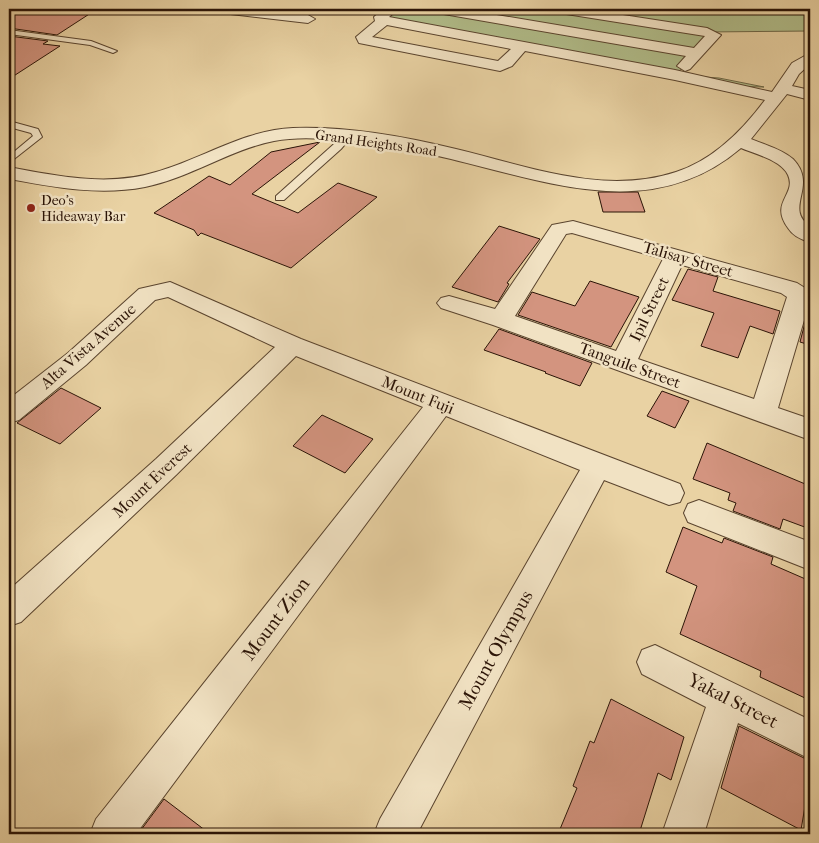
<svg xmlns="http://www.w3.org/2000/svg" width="819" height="843" font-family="'IM FELL French Canon',serif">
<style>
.green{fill:#b1bd8a;stroke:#6e6848}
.building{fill:#d3947f;stroke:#2b1407}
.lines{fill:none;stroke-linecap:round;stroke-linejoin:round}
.service-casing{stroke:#5a442e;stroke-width:2}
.minor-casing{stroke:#5a442e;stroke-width:2}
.service{fill:#f1e2c3;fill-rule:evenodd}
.minor{fill:#f1e2c3;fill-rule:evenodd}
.poi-dot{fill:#8f2418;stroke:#f1e2c3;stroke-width:2}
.labels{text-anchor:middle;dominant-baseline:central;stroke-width:5;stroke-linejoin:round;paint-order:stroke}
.far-street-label{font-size:14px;fill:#2b1407;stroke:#f1e2c3}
.far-poi-label{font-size:14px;fill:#2b1407;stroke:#f1e2c3;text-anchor:start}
.street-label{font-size:16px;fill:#2b1407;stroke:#f1e2c3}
.near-street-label{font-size:19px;fill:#2b1407;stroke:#f1e2c3}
</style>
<rect width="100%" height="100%" fill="#e9d2a3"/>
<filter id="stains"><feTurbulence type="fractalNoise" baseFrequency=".004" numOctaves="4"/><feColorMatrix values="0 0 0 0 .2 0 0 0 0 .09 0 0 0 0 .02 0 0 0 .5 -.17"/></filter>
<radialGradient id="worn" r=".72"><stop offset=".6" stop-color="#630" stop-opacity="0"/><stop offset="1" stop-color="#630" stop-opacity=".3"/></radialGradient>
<!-- green -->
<path class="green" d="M 394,9 L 810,9 L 810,31 L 707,32 L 698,53 L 675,75 L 719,78 L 764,87 L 722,86 L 381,17 Z"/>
<!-- building -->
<g class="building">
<path d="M 9,9 L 97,9 L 57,35 L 9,28 Z"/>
<path d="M 9,36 L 48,41 L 43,44 L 60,46 L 9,79 Z"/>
<path d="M 320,142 L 252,194 L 298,213 L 338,183 L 377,197 L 291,268 L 201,233 L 198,236 L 194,230 L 154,213 L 209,176 L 230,185 L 271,152 Z"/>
<path d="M 598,192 L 638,192 L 645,212 L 603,212 Z"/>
<path d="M 499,226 L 540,239 L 507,283 L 509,284 L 498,302 L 452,287 Z"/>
<path d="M 688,269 L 718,277 L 713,291 L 780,311 L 773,334 L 750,326 L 738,358 L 701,346 L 714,313 L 672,300 Z"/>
<path d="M 590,281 L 639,297 L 611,347 L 518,315 L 532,292 L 575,306 Z"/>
<path d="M 806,319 L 810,320 L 810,345 L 800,342 Z"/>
<path d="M 499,329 L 592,363 L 580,386 L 545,373 L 546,372 L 484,350 Z"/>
<path d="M 61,388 L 101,408 L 60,444 L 17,423 Z"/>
<path d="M 662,391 L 689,401 L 675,428 L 647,416 Z"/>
<path d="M 322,415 L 373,439 L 345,473 L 293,446 Z"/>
<path d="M 707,443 L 810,486 L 810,529 L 783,519 L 780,529 L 733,511 L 736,503 L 728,500 L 730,493 L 693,479 Z"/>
<path d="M 683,527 L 722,543 L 724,538 L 773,557 L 771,564 L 810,581 L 810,675 L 805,698 L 760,677 L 761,671 L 680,634 L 697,586 L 666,572 Z"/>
<path d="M 611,699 L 684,737 L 671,780 L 658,773 L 639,834 L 558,834 L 577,788 L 573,786 L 590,741 L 594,743 Z"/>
<path d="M 739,726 L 810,761 L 810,776 L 801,830 L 721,788 Z"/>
<path d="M 164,799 L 210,834 L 138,834 Z"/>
</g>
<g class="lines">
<defs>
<g id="service">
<path d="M 9,30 L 91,41 L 117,51 L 113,53 L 90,45 L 9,34 Z"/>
<path d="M 9,121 L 38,129 L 42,137 L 9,163 L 9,156 L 33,136 L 31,133 L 9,127 Z"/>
<path d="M 344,135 L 351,137 L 341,149 L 284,200 L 276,200 L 276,196 Z"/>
</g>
<g id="minor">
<path d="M 215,9 L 255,9 L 308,15 L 315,19 L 308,23 L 222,13 Z"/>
<path d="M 383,9 L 398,9 L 389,17 L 675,70 L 772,92 L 792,63 L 810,53 L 810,64 L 799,74 L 792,86 L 810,90 L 810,100 L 787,94 L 751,139 C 765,145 781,149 793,159 C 819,186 783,208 810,226 L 810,242 C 802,240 793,236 788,228 C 769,202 797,195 788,175 C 781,160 755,154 741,148 C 653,223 550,183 451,159 C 414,150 376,144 338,140 C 317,138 295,137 274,141 C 229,150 190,178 145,187 C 99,196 53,187 9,179 L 9,167 C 57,176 108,187 156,172 C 202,159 244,130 293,128 C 347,126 403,136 456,149 C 527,166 603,196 676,172 C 713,160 742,131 765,100 L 675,80 L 525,51 L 512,66 L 500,71 L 359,43 L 356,37 L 375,21 L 374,17 ZM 387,25 L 511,49 L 498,61 L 372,37 Z"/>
<path d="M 431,9 L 461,9 L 694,48 L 705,36 L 560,13 L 553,9 L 584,9 L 707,28 L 721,35 L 690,69 L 685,71 L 677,66 L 686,56 L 438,13 Z"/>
<path d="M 573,221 L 797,283 L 805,288 L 810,300 L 778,408 L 810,419 L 810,440 L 493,325 L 441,308 L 437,303 L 441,298 L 449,296 L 495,309 L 552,225 ZM 572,233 L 663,259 L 616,351 L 515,316 L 566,234 ZM 682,265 L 781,293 L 787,297 L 754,399 L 638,359 Z"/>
<path d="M 170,282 L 301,339 L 680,484 L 684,493 L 680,502 L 669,505 L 604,480 L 417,834 L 374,834 L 380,819 L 580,470 L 446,416 L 136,834 L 90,834 L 96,819 L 423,407 L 296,356 L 176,475 L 21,622 L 9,626 L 9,590 L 156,459 L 275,347 L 168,297 L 155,300 L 86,365 L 19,420 L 9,423 L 9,399 L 68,353 L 139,289 Z"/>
<path d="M 699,500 L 810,542 L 810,570 L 688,522 L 684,513 L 688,504 Z"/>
<path d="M 655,645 L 810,720 L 810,759 L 738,723 L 704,834 L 662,834 L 706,707 L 642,674 L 637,662 L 642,650 Z"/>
</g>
</defs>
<!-- service casing -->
<use href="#service" class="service-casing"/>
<!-- minor casing -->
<use href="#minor" class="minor-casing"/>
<!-- service -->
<use href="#service" class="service"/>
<!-- minor -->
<use href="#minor" class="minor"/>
</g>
<!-- markers -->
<circle class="poi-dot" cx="31" cy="208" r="5"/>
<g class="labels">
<!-- far-street labels -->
<g class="far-street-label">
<text transform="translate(376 143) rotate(8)">Grand Heights Road</text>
</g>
<!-- far-poi labels -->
<g class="far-poi-label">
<text x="41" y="200">Deo's<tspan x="41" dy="16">Hideaway Bar</tspan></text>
</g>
<!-- street labels -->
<g class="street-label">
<text transform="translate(688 259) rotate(16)">Talisay Street</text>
<text transform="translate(649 309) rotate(-64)">Ipil Street</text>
<text transform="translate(88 346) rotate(-41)">Alta Vista Avenue</text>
<text transform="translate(630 365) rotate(20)">Tanguile Street</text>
<text transform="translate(418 395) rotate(22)">Mount Fuji</text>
<text transform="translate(152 480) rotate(-43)">Mount Everest</text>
</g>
<!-- near-street labels -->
<g class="near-street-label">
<text transform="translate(276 619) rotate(-53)">Mount Zion</text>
<text transform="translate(496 650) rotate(-61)">Mount Olympus</text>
<text transform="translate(733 701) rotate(27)">Yakal Street</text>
</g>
</g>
<!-- margin -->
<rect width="819" height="843" fill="none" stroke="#e9d2a3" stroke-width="30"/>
<rect x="10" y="10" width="799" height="823" fill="none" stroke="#2b1407" stroke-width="2.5"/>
<rect x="15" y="15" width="789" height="813" fill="none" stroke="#2b1407"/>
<rect width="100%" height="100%" filter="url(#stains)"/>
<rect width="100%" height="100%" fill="url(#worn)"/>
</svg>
